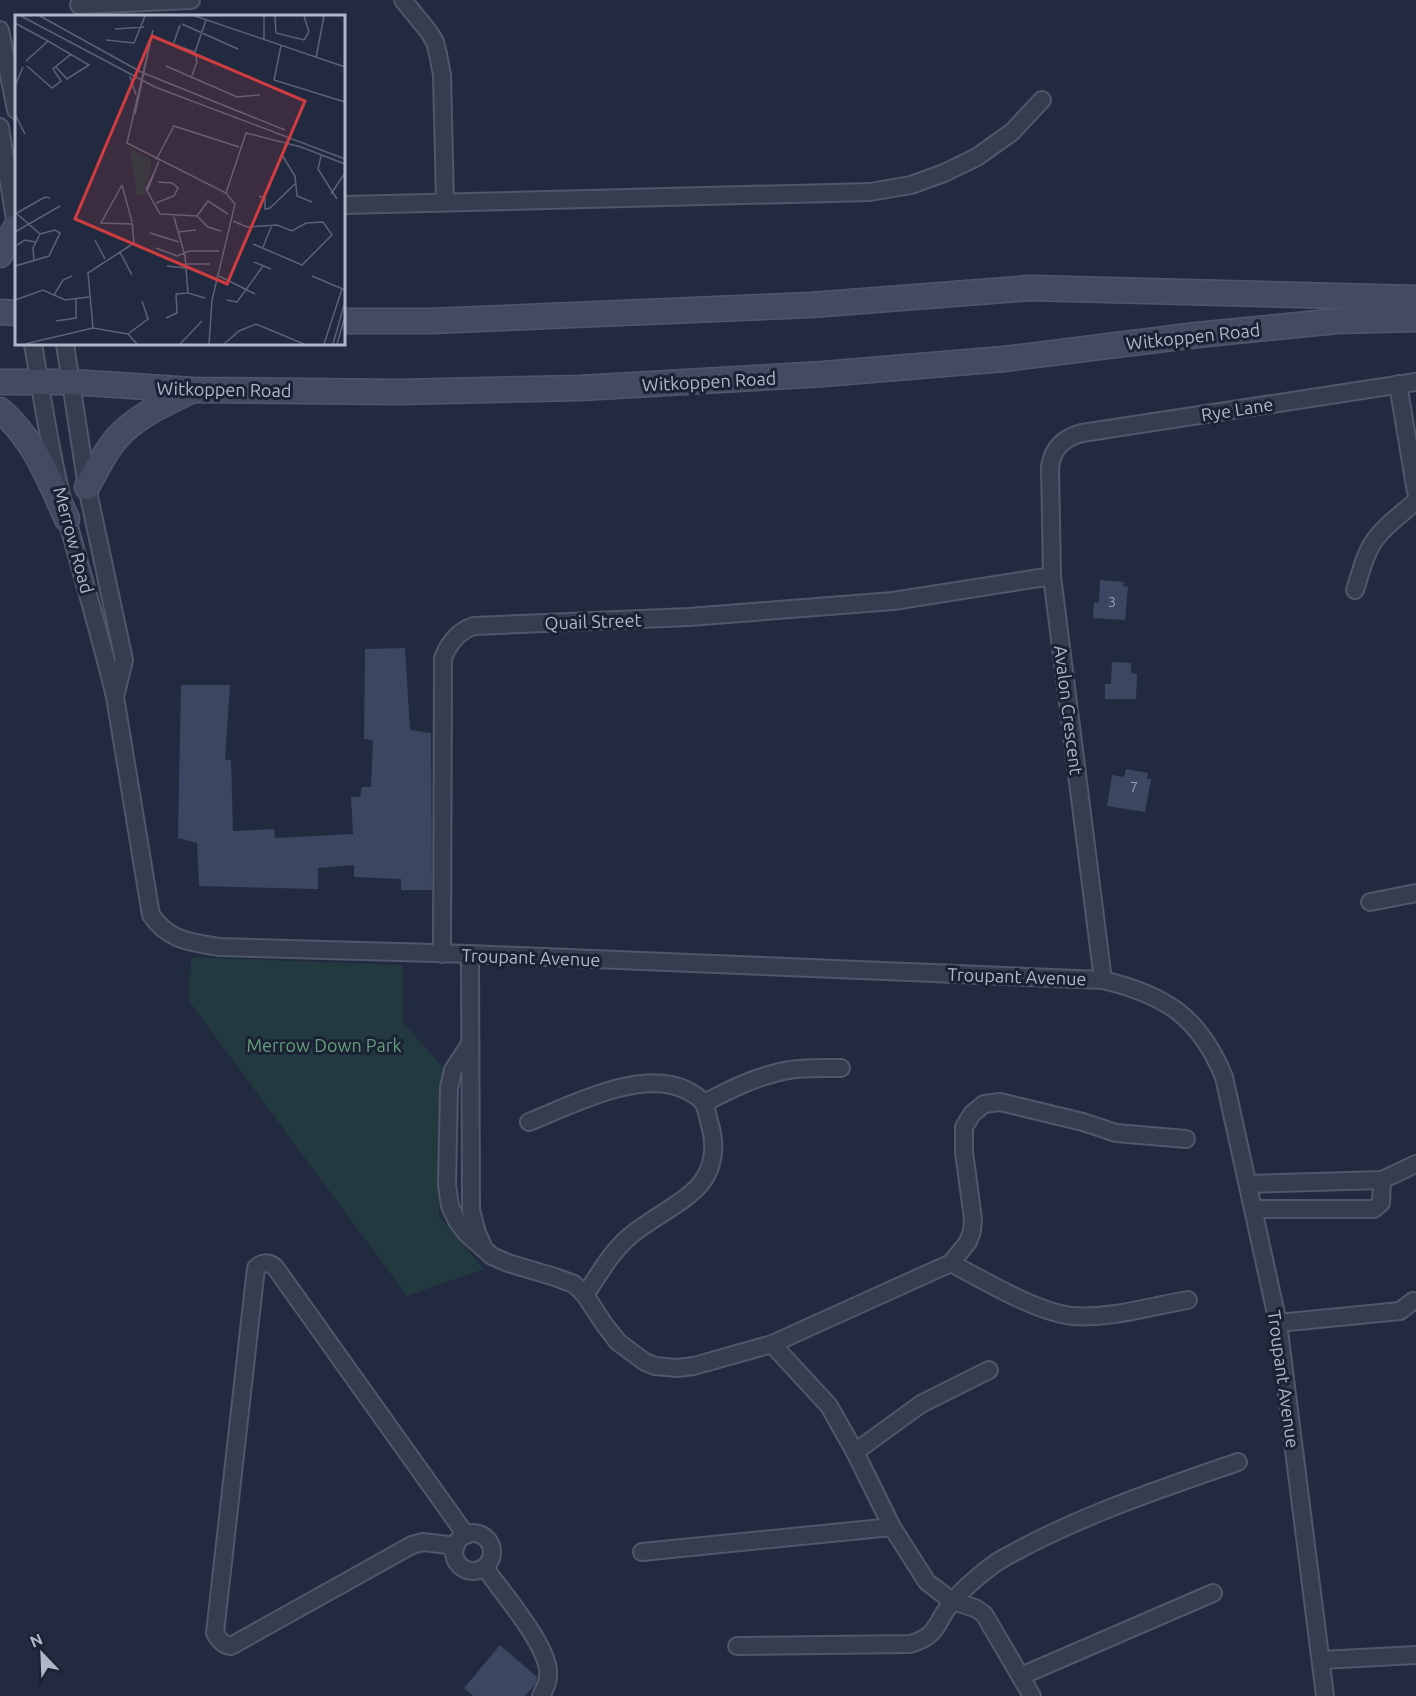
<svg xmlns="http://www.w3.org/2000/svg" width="1416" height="1696" font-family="Ubuntu,sans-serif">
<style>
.green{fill:#233940}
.building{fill:#3c4660}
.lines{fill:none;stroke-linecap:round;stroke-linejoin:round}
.minor-casing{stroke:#50576a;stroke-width:20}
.secondary-casing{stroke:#50576a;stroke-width:27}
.minor{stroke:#353d4f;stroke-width:16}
.secondary{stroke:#434b63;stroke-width:24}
.labels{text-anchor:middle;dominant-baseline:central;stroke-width:6;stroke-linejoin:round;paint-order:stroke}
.number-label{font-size:15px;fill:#949bb0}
.street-label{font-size:18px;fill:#b1b7ca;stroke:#1a2234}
.park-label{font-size:18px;fill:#659e7a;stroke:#1a2234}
.inset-road{fill:none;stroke:#5b6277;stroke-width:1.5}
.view{fill:#d03d40;fill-opacity:0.15;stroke:#d03d40;stroke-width:3}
.inset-edge{fill:none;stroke:#b1b7ca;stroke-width:3}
</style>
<rect width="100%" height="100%" fill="#212a3f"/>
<!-- green -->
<path class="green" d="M 191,957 L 402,965 L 403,1023 L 444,1068 L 439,1216 L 484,1269 L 407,1296 L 189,1001 Z"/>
<!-- building -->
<g class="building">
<path d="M 1100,580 L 1124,582 L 1123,586 L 1128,587 L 1125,620 L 1093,618 L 1094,602 L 1099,603 Z"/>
<path d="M 405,648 L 410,730 L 431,733 L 432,890 L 401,890 L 401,879 L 354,877 L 354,865 L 318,868 L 318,889 L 199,886 L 197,843 L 178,838 L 181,685 L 230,685 L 225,760 L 231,760 L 233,831 L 274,829 L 275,838 L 353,834 L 351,797 L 360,797 L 362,787 L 371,787 L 373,740 L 364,739 L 365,649 Z"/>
<path d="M 1112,662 L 1131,663 L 1131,673 L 1137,674 L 1136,699 L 1105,699 L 1105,684 L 1111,684 Z"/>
<path d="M 1126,769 L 1148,773 L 1147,779 L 1151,779 L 1145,812 L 1107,806 L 1112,775 L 1124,777 Z"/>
<path d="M 500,1645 L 537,1677 L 536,1684 L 525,1696 L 473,1696 L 464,1688 Z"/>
</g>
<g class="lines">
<defs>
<g id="minor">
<path d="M 403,0 L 429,32 L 435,42 L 438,54 L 442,75 L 445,202"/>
<path d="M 79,5 L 191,0"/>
<path d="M 0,30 L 16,110"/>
<path d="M 0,127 L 16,225"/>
<path d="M 344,205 L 870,192 L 911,185 L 944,173 L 977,157 L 1012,132 L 1042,100"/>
<path d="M 33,344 C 43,402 52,462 67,519 C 83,579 101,637 115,697 L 151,915 C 169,941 190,942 219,947 L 470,954 L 1103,980 C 1165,995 1199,1016 1224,1077 L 1278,1323 L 1325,1696"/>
<path d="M 65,344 L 87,487 L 124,660 L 116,693"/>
<path d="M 1398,384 L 1416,492"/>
<path d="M 1355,590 C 1361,572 1365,552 1377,537 C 1388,523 1403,513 1416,501"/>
<path d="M 1370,902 L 1416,893"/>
<path d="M 442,954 L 443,658 C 449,643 458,631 474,626 L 689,617 L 893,601 L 1052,576"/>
<path d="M 470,954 L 471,1210 L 477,1233 L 482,1244"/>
<path d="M 1103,980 L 1052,576 L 1050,467 C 1053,447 1064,438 1082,433 L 1416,382"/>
<path d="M 470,1044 L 453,1070 L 449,1088 L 447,1185 L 450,1206 L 457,1221 L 466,1233 L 492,1256 L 508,1263 L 555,1277 L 574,1284 L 585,1295 L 604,1324 L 618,1342 L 645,1362 L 655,1366 L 677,1368 L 694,1366 L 772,1344 L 951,1263 L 968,1242 L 972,1231 L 973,1219 L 964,1152 L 964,1127 L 972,1114 L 984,1104 L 1000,1102 L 1083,1122 L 1116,1133 L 1186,1139"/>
<path d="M 704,1103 C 726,1092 748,1080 772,1074 C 794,1067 818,1068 841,1068"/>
<path d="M 529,1122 C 572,1105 641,1068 686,1090 C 692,1093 700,1097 704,1104 C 707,1110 708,1119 710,1125 C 716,1144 714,1166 702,1182 C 687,1202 649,1219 629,1237 C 611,1252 598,1276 585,1295"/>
<path d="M 1248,1184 L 1382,1180 L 1416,1164"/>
<path d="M 1253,1209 L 1374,1209 L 1381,1203 L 1382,1180"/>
<path d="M 951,1263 C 983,1280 1038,1313 1073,1316 C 1111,1319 1151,1306 1188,1300"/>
<path d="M 1278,1323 L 1400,1311 L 1413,1301"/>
<path d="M 772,1344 L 829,1406 L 855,1452 L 892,1527 L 927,1582 L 952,1601 L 975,1608 L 984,1614 L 1032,1696"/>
<path d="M 855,1452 L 921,1404 L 989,1370"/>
<circle cx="473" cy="1552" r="19"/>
<path d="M 456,1546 L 423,1542 L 412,1545 L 231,1646 C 223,1645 219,1640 215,1633 L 256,1268 C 262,1262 268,1262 275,1267 L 466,1535"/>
<path d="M 642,1552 L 892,1527"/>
<path d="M 485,1568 C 502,1592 545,1642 548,1670 C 549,1680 546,1687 541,1696"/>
<path d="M 737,1646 L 910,1644 C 941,1635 935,1621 953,1601 C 963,1589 988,1567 1002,1559 C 1076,1517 1157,1490 1238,1462"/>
<path d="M 1321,1660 L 1416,1655"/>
<path d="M 1021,1676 L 1213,1593"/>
</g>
<g id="secondary">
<path d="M 0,255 L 16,227"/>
<path d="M 0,312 L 16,313"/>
<path d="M 344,321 L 431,321 L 811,305 L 1030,288 L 1416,298"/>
<path d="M 0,382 L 71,382 L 193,390 L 399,392 L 580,388 L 823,374 L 1004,359 L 1197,335 L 1337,321 L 1416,319"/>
<path d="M 0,410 C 34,439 49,479 67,519"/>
<path d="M 87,487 C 96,471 104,453 116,439 C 135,417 165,403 191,391"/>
</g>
</defs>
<!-- minor casing -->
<use href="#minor" class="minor-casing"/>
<!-- secondary casing -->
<use href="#secondary" class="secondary-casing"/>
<!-- minor -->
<use href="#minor" class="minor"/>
<!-- secondary -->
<use href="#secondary" class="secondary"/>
</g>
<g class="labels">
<!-- number labels -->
<g class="number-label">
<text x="1112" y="601">3</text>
<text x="1134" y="786">7</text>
</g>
<!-- street labels -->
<g class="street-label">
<text transform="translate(1193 336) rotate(-6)">Witkoppen Road</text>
<text transform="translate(709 381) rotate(-3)">Witkoppen Road</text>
<text transform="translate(224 389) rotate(1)">Witkoppen Road</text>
<text transform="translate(1237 409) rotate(-9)">Rye Lane</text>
<text transform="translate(74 540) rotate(75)">Merrow Road</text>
<text transform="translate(593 621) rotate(-2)">Quail Street</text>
<text transform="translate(1069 710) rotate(83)">Avalon Crescent</text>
<text transform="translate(531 957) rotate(2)">Troupant Avenue</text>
<text transform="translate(1017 976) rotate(2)">Troupant Avenue</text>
<text transform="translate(1284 1379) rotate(82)">Troupant Avenue</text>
</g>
<!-- park labels -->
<g class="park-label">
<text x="324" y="1045">Merrow Down Park</text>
</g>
</g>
<!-- overview -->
<g transform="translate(15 15)">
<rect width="330" height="330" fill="#212a3f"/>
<path d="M 114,133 L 136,144 L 136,157 L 129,173 L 131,180 L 122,180 Z" fill="#233940"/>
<path class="inset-road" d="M 6,1 L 140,72 L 330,144M 25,1 L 126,57 L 270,115M 180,1 L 330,52M 260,1 L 261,18 L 289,25 L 294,17 L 289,1M 0,8 L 33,26M 167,9 L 223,34M 100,14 L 129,12M 138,15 L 112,128 L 211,178 L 220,189 L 197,285 L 194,329M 91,25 L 119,28 L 130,1M 146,25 L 180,37 L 191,5M 249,25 L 249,1M 158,30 L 165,10M 266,31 L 259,65 L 330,87M 301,43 L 309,1M 11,46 L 33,26 L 74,50 L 52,64 L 41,52M 12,51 L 37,73 L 46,66 L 38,54 L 56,39M 151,51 L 222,82 L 245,80M 115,61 L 121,80M 176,63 L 182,47 L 180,37M 0,71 L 8,52M 0,99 L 10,119M 120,99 L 135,29M 267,140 L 280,161 L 282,181 L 297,187M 306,141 L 303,154 L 322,184M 141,145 L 159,111 L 224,132M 140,156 L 131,174 L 145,199 L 182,201 L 193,186 L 213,199M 107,170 L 86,208 L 116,209M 107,170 L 117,207M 132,176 L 144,146M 211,178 L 231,118 L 286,132 L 330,149M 316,179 L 330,158M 244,181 L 250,184 L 250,194 L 255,193 L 280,169M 141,188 L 159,181 L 163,173 L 157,168 L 143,167M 0,199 L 30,182 L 35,183M 2,199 L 25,219M 182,201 L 193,212 L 206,216M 159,202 L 170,241 L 173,278 L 190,283M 218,206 L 232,212 L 262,210 L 277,216 L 291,208 L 308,207 L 317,220 L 287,250 L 238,229M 0,217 L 45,191M 163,217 L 181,215M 135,218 L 164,227M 80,225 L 90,244M 2,230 L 10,225 L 20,227M 248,232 L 257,210M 141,233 L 162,241 L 174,236 L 204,236M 105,237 L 117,260M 19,245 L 18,233 L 25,219M 239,247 L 256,254M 171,249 L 195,249M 0,251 L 34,241 L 45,218 L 40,215 L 25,219M 152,251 L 171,253M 204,261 L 240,279M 297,261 L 330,275M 39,280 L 48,265 L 57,261M 0,285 L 28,275 L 50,285 L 74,282M 212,285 L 222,287 L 248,251M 151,303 L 162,298 L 161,279 L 173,278M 41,306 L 61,303 L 61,284M 78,313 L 73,258 L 119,228 L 117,208 L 118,213M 113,319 L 133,304 L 127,286M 10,329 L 78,313 L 113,319 L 122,329M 165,329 L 187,306M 209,329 L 224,316 L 241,309 L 289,329M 309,329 L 327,274M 318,329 L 330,287M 322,329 L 330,301"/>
<path class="view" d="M 137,21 L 290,86 L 212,269 L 60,204 Z"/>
<rect width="330" height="330" class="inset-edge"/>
</g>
<!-- north arrow -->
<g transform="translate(42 1654) rotate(337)" stroke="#1a2234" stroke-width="4.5" paint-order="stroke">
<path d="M0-4.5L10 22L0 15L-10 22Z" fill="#b1b7ca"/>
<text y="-9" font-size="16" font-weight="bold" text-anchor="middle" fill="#b1b7ca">N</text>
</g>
</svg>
